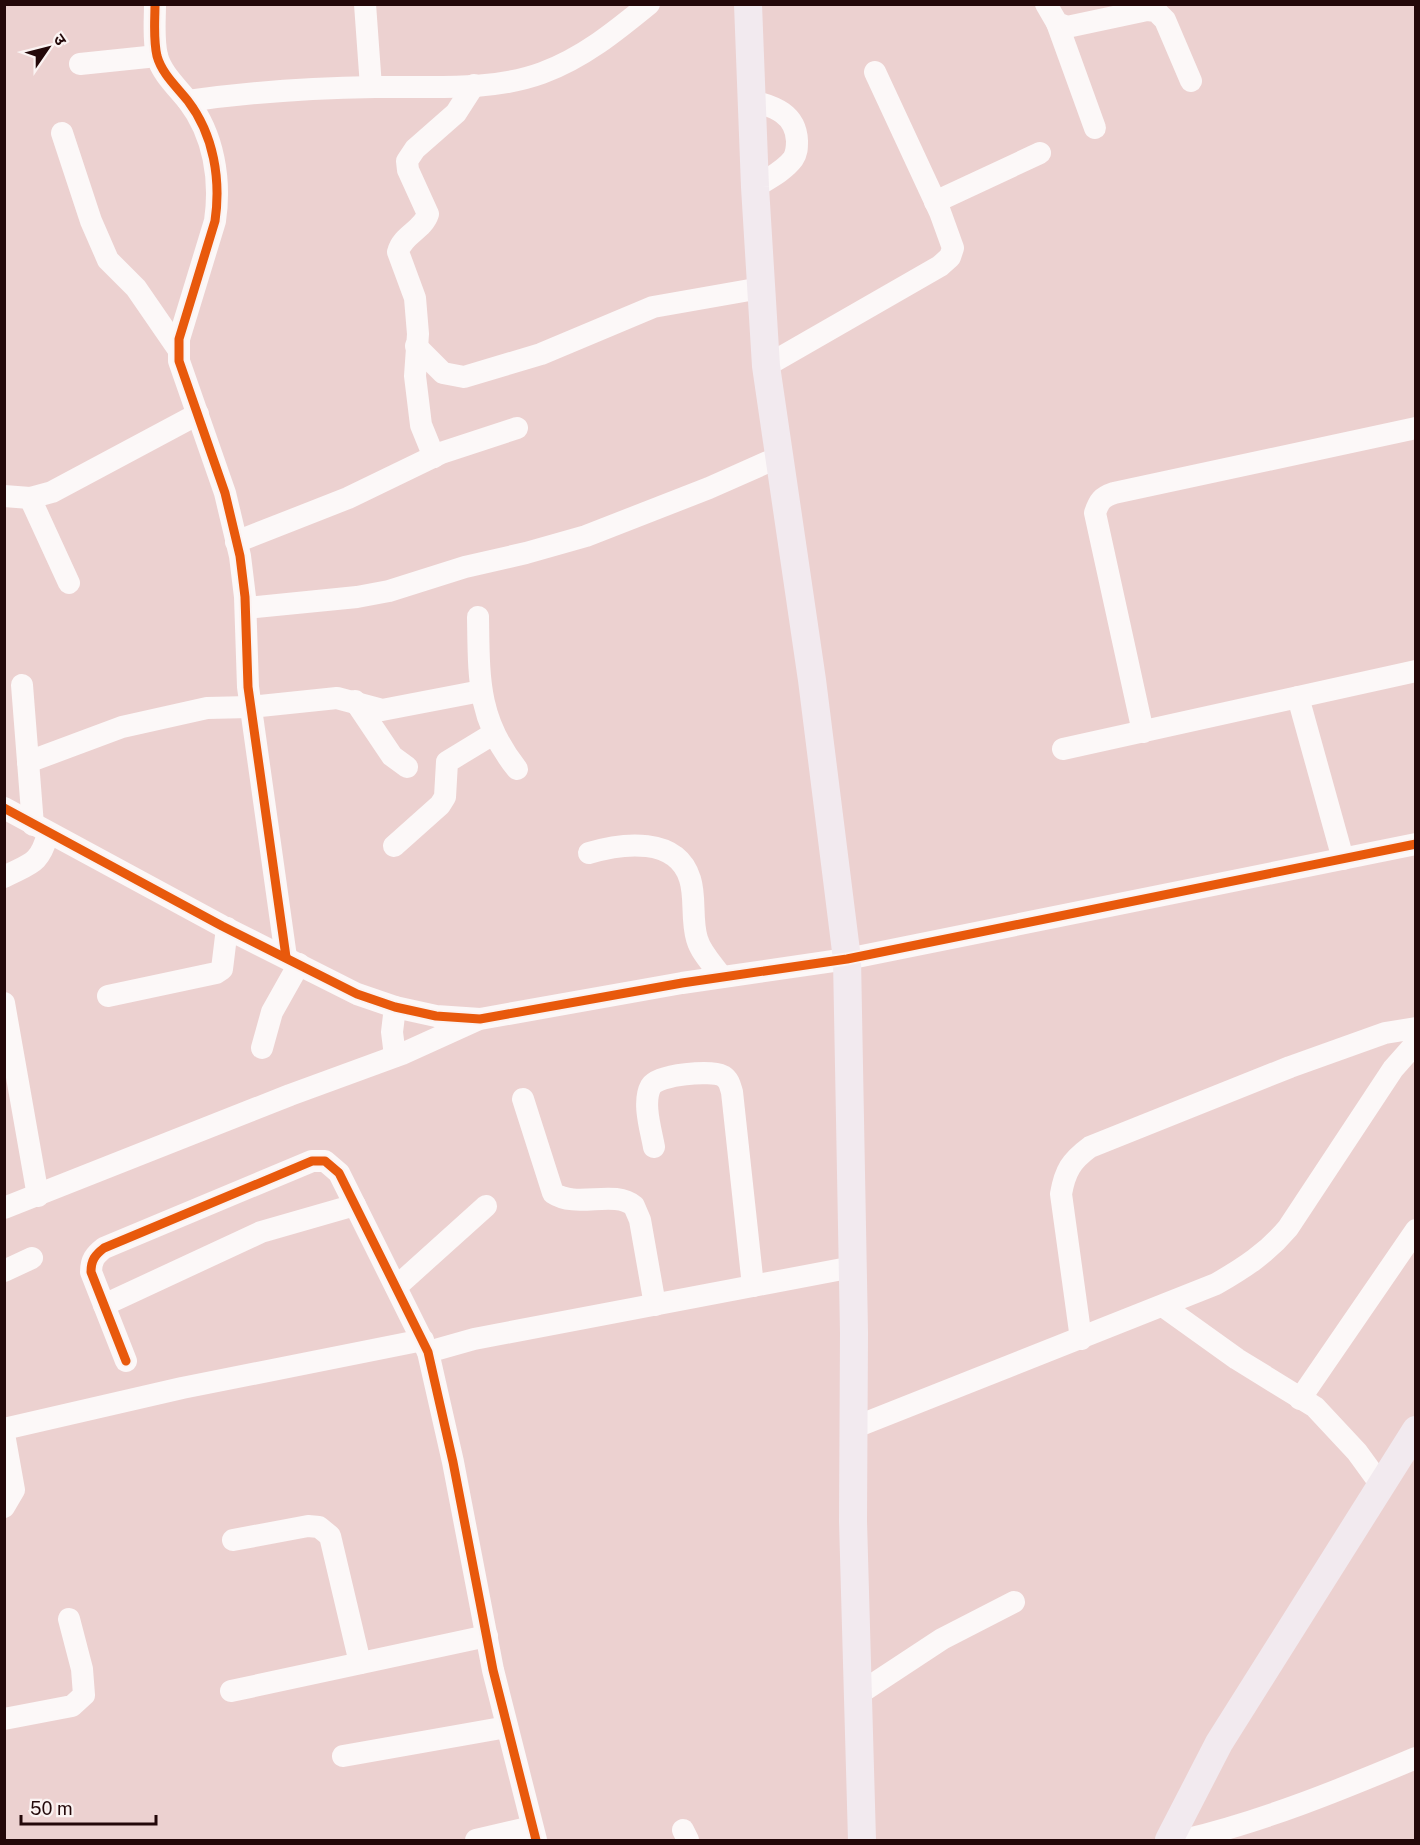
<svg xmlns="http://www.w3.org/2000/svg" width="1420" height="1845" font-family="'Public Sans','Noto Sans Devanagari',sans-serif">
<style>
.lines{fill:none;stroke-linecap:round;stroke-linejoin:round}
.minor{stroke:#fcf8f8;stroke-width:22}
.major{stroke:#f2eaef;stroke-width:28}
.cycleway-casing{stroke:#fbf3f2;stroke-width:13}
.cycleway{stroke:#e8590c;stroke-width:9}
</style>
<rect width="100%" height="100%" fill="#ecd1d0"/>
<g class="lines">
<!-- minor -->
<g class="minor">
<path d="M 155,4 C 155,21 153,39 157,56 C 162,74 177,87 188,101 C 214,135 221,180 215,221 L 179,339 L 179,361 L 225,493 L 240,556 L 245,597 L 248,687 L 286,957"/>
<path d="M 365,4 L 371,87"/>
<path d="M 1046,4 L 1057,23 L 1067,27 L 1147,10 L 1156,11 L 1165,20 L 1191,81"/>
<path d="M 1057,23 L 1095,128"/>
<path d="M 80,64 L 157,56"/>
<path d="M 188,101 C 250,92 312,88 375,87 C 429,86 490,92 542,73 C 583,58 616,31 649,4"/>
<path d="M 752,101 C 774,106 796,114 797,141 C 797,148 797,153 793,159 C 784,171 768,179 755,187"/>
<path d="M 62,133 L 91,221 L 108,260 L 136,288 L 178,349"/>
<path d="M 935,202 L 1040,153"/>
<path d="M 416,346 L 443,373 L 464,377 L 541,354 L 653,307 L 761,288"/>
<path d="M 766,366 L 940,266 L 950,257 L 953,248 L 940,212 L 875,72"/>
<path d="M 434,457 L 421,425 L 415,376 L 418,334 L 415,298 L 398,252 C 402,235 423,230 428,214 L 408,170 L 407,161 L 415,149 L 456,113 L 474,85"/>
<path d="M 4,496 L 30,498 L 52,492 L 198,414"/>
<path d="M 30,498 L 69,583"/>
<path d="M 236,542 L 348,498 L 441,453 L 517,428"/>
<path d="M 246,608 L 357,597 L 389,591 L 465,567 L 526,553 L 586,536 L 709,488 L 779,457"/>
<path d="M 478,617 C 479,678 477,719 517,769"/>
<path d="M 22,685 L 33,825"/>
<path d="M 1298,697 L 1343,859"/>
<path d="M 355,701 L 392,756 L 407,767"/>
<path d="M 1143,732 L 1095,513 C 1099,501 1102,497 1114,493 L 1416,428"/>
<path d="M 1063,749 L 1416,671"/>
<path d="M 28,762 L 122,727 L 207,708 L 250,707 L 337,698 L 382,710 L 481,691"/>
<path d="M 4,808 L 222,926 L 357,994 L 395,1007 L 436,1016 L 480,1019 L 682,983 L 847,959 L 1416,844"/>
<path d="M 394,846 L 440,805 L 445,797 L 447,762 L 493,734"/>
<path d="M 589,853 C 622,843 677,836 690,879 C 696,898 691,919 697,939 C 701,953 713,965 722,977"/>
<path d="M 4,877 C 31,863 39,865 48,834"/>
<path d="M 108,996 L 216,973 L 222,969 L 227,928"/>
<path d="M 4,1003 L 38,1196"/>
<path d="M 262,1048 L 272,1012 L 299,964"/>
<path d="M 395,1056 L 392,1032 L 395,1007"/>
<path d="M 523,1099 L 553,1193 C 577,1209 614,1189 634,1206 L 640,1220 L 655,1305"/>
<path d="M 654,1147 C 651,1130 642,1102 651,1086 C 659,1074 711,1070 723,1076 C 729,1080 730,1085 732,1092 L 753,1286"/>
<path d="M 4,1208 L 290,1095 L 402,1054 L 477,1020"/>
<path d="M 4,1271 L 32,1258"/>
<path d="M 396,1287 L 486,1206"/>
<path d="M 104,1305 L 261,1232 L 355,1205"/>
<path d="M 1163,1306 L 1237,1359 L 1315,1407 L 1357,1452 L 1381,1485"/>
<path d="M 1081,1339 L 1061,1194 C 1065,1171 1071,1161 1090,1147 L 1290,1067 L 1385,1033 L 1416,1028"/>
<path d="M 428,1352 L 474,1339 L 853,1267"/>
<path d="M 126,1361 L 91,1272 C 91,1260 95,1255 104,1248 L 312,1161 L 325,1161 L 339,1173 L 428,1352 L 453,1462 L 493,1670 L 536,1840"/>
<path d="M 1300,1399 L 1416,1230"/>
<path d="M 853,1428 L 1216,1284 C 1244,1268 1267,1253 1288,1228 L 1393,1069 L 1416,1043"/>
<path d="M 4,1429 L 182,1388 L 423,1340"/>
<path d="M 4,1434 L 14,1490 L 4,1507"/>
<path d="M 233,1540 L 308,1526 L 319,1527 L 330,1536 L 360,1663"/>
<path d="M 231,1691 L 487,1636"/>
<path d="M 860,1693 L 942,1639 L 1014,1602"/>
<path d="M 4,1719 L 72,1706 L 84,1695 L 82,1669 L 69,1619"/>
<path d="M 343,1756 L 507,1727"/>
<path d="M 683,1830 L 688,1840"/>
<path d="M 476,1840 L 532,1827"/>
<path d="M 1184,1840 C 1264,1821 1340,1790 1416,1758"/>
</g>
<!-- major -->
<g class="major">
<path d="M 748,4 L 755,187 L 766,366 L 812,680 L 847,959 L 854,1333 L 853,1521 L 862,1840"/>
<path d="M 1169,1840 L 1219,1743 L 1416,1430"/>
</g>
<defs>
<g id="cycleway">
<path d="M 155,4 C 155,21 153,39 157,56 C 162,74 177,87 188,101 C 214,135 221,180 215,221 L 179,339 L 179,361 L 225,493 L 240,556 L 245,597 L 248,687 L 286,957"/>
<path d="M 4,808 L 222,926 L 357,994 L 395,1007 L 436,1016 L 480,1019 L 682,983 L 847,959 L 1416,844"/>
<path d="M 126,1361 L 91,1272 C 91,1260 95,1255 104,1248 L 312,1161 L 325,1161 L 339,1173 L 428,1352 L 453,1462 L 493,1670 L 536,1840"/>
</g>
</defs>
<!-- cycleway casing -->
<use href="#cycleway" class="cycleway-casing"/>
<!-- cycleway -->
<use href="#cycleway" class="cycleway"/>
</g>
<!-- border -->
<rect width="1420" height="1845" fill="none" stroke="#230809" stroke-width="12"/>
<!-- north arrow -->
<g transform="translate(48 48) rotate(55)" stroke="#fbf3f2" stroke-width="4.5" paint-order="stroke">
<path d="M0-4.5L10 22L0 15L-10 22Z" fill="#230809"/>
<text y="-9" font-size="16" font-weight="bold" text-anchor="middle" fill="#230809">उ</text>
</g>
<!-- scale -->
<path d="M21 1815v9h135v-9" fill="none" stroke="#230809" stroke-width="3"/>
<text x="30" y="1815" font-size="18" fill="#230809" stroke="#fbf3f2" stroke-width="4.5" paint-order="stroke">50 m</text>
</svg>
